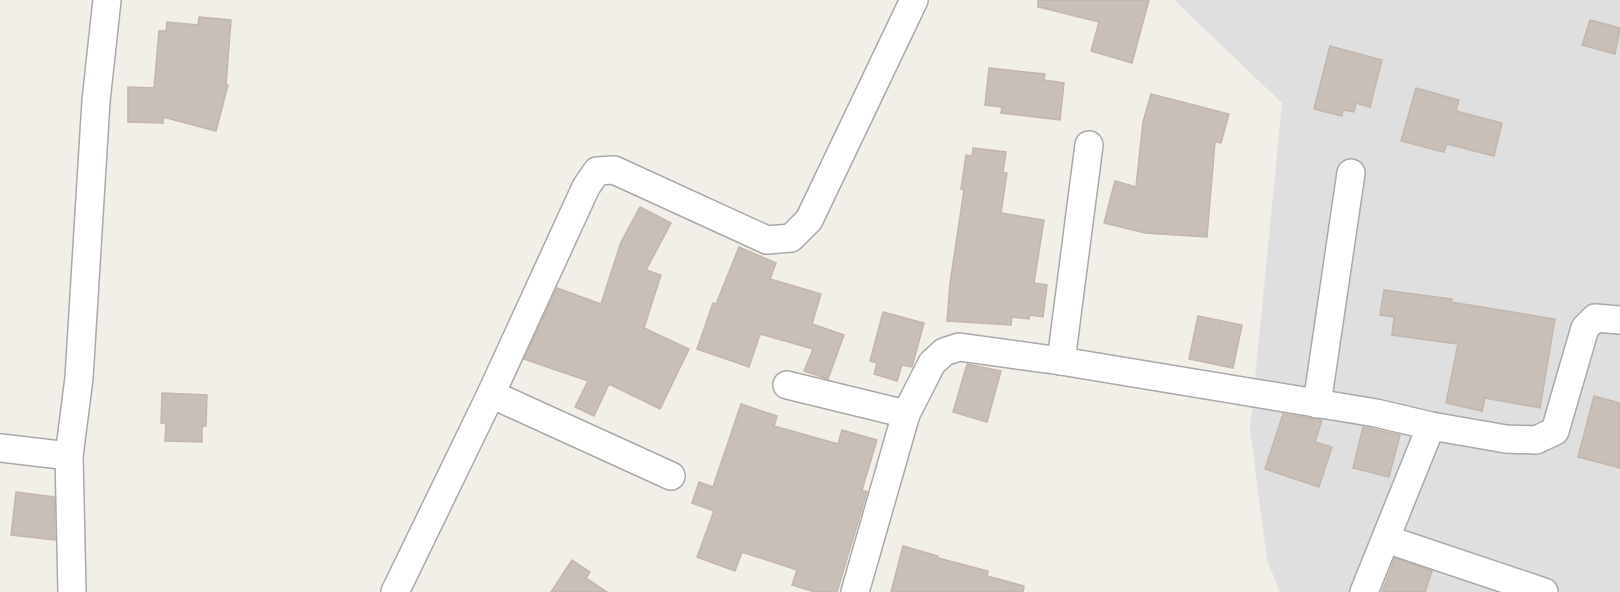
<svg xmlns="http://www.w3.org/2000/svg" width="1620" height="592" font-family="'Nunito Sans',sans-serif">
<style>
.residential{fill:#e0dfdf}
.building{fill:#c7bfb8;stroke:#c4b6ab;stroke-width:1.5}
.lines{fill:none;stroke-linecap:round;stroke-linejoin:round}
.minor-casing{stroke:#a9a9a9;stroke-width:30}
.minor{stroke:#fff;stroke-width:27}
</style>
<rect width="100%" height="100%" fill="#f2efe9"/>
<!-- residential -->
<path class="residential" d="M 1174,0 L 1620,0 L 1620,592 L 1280,592 L 1267,560 L 1250,430 L 1282,103 Z"/>
<!-- building -->
<g class="building">
<path d="M 1038,0 L 1149,0 L 1132,63 L 1091,51 L 1099,22 L 1038,7 Z"/>
<path d="M 199,17 L 231,20 L 226,85 L 228,85 L 216,131 L 163,117 L 163,123 L 128,122 L 128,87 L 154,88 L 159,31 L 166,31 L 167,22 L 198,25 Z"/>
<path d="M 1590,20 L 1620,28 L 1615,54 L 1582,45 Z"/>
<path d="M 1330,46 L 1382,60 L 1370,107 L 1356,103 L 1354,112 L 1343,110 L 1342,116 L 1314,109 Z"/>
<path d="M 989,68 L 1045,74 L 1044,80 L 1064,83 L 1060,120 L 1001,113 L 1002,107 L 985,105 Z"/>
<path d="M 1416,88 L 1459,100 L 1456,111 L 1502,123 L 1494,156 L 1447,144 L 1444,152 L 1401,141 Z"/>
<path d="M 1151,94 L 1229,114 L 1221,143 L 1215,142 L 1207,237 L 1145,233 L 1104,223 L 1115,181 L 1136,187 L 1143,122 Z"/>
<path d="M 973,148 L 1006,152 L 1003,173 L 1007,173 L 1001,213 L 1044,220 L 1034,283 L 1047,285 L 1043,317 L 1030,315 L 1029,319 L 1012,317 L 1011,325 L 947,321 L 950,283 L 964,190 L 961,189 L 966,155 L 972,156 Z"/>
<path d="M 640,207 L 671,223 L 646,270 L 661,275 L 644,328 L 689,349 L 660,409 L 609,384 L 594,416 L 575,407 L 588,381 L 524,359 L 557,288 L 601,304 L 621,242 Z"/>
<path d="M 739,247 L 776,263 L 770,279 L 821,294 L 812,324 L 844,335 L 828,379 L 804,371 L 813,349 L 760,334 L 749,367 L 697,349 L 713,303 L 716,304 Z"/>
<path d="M 1384,290 L 1452,299 L 1451,302 L 1555,319 L 1540,408 L 1485,398 L 1482,411 L 1446,403 L 1458,344 L 1392,335 L 1394,317 L 1380,315 Z"/>
<path d="M 883,312 L 924,323 L 912,367 L 902,365 L 897,381 L 874,374 L 877,363 L 870,361 Z"/>
<path d="M 1198,316 L 1242,325 L 1233,368 L 1189,359 Z"/>
<path d="M 967,364 L 1001,371 L 987,422 L 953,412 Z"/>
<path d="M 162,393 L 207,395 L 206,426 L 202,426 L 202,442 L 165,441 L 166,423 L 161,423 Z"/>
<path d="M 1594,396 L 1620,403 L 1620,468 L 1578,457 Z"/>
<path d="M 741,404 L 777,416 L 774,426 L 838,444 L 842,430 L 877,440 L 862,490 L 867,492 L 837,592 L 815,592 L 792,585 L 797,570 L 742,552 L 735,571 L 697,557 L 714,511 L 692,503 L 699,482 L 713,487 Z"/>
<path d="M 1283,414 L 1322,420 L 1315,442 L 1332,447 L 1319,487 L 1265,469 Z"/>
<path d="M 1363,427 L 1400,435 L 1389,477 L 1353,468 Z"/>
<path d="M 16,492 L 54,497 L 55,540 L 11,535 Z"/>
<path d="M 903,546 L 938,556 L 938,558 L 988,571 L 987,576 L 1024,586 L 1023,592 L 891,592 Z"/>
<path d="M 1395,558 L 1432,571 L 1425,592 L 1382,592 Z"/>
<path d="M 572,560 L 590,572 L 586,578 L 607,592 L 551,592 Z"/>
</g>
<g class="lines">
<defs>
<g id="minor">
<path d="M 1061,361 L 1089,145"/>
<path d="M 787,385 L 906,414"/>
<path d="M 491,394 L 671,476"/>
<path d="M 1317,404 L 1351,173"/>
<path d="M 0,448 L 69,456"/>
<path d="M 1386,539 L 1544,592"/>
<path d="M 72,592 L 69,456 L 79,378 L 96,101 L 107,0"/>
<path d="M 395,592 L 491,394 L 586,187 L 597,171 L 614,170 L 767,240 L 791,238 L 809,220 L 914,0"/>
<path d="M 855,592 L 906,414 L 932,363 L 944,352 L 959,347 L 1061,361 L 1376,413 L 1431,426 L 1506,439 L 1536,440 L 1555,431 L 1585,328 L 1595,318 L 1620,320"/>
<path d="M 1364,592 L 1431,426"/>
</g>
</defs>
<!-- minor casing -->
<use href="#minor" class="minor-casing"/>
<!-- minor -->
<use href="#minor" class="minor"/>
</g>
</svg>
